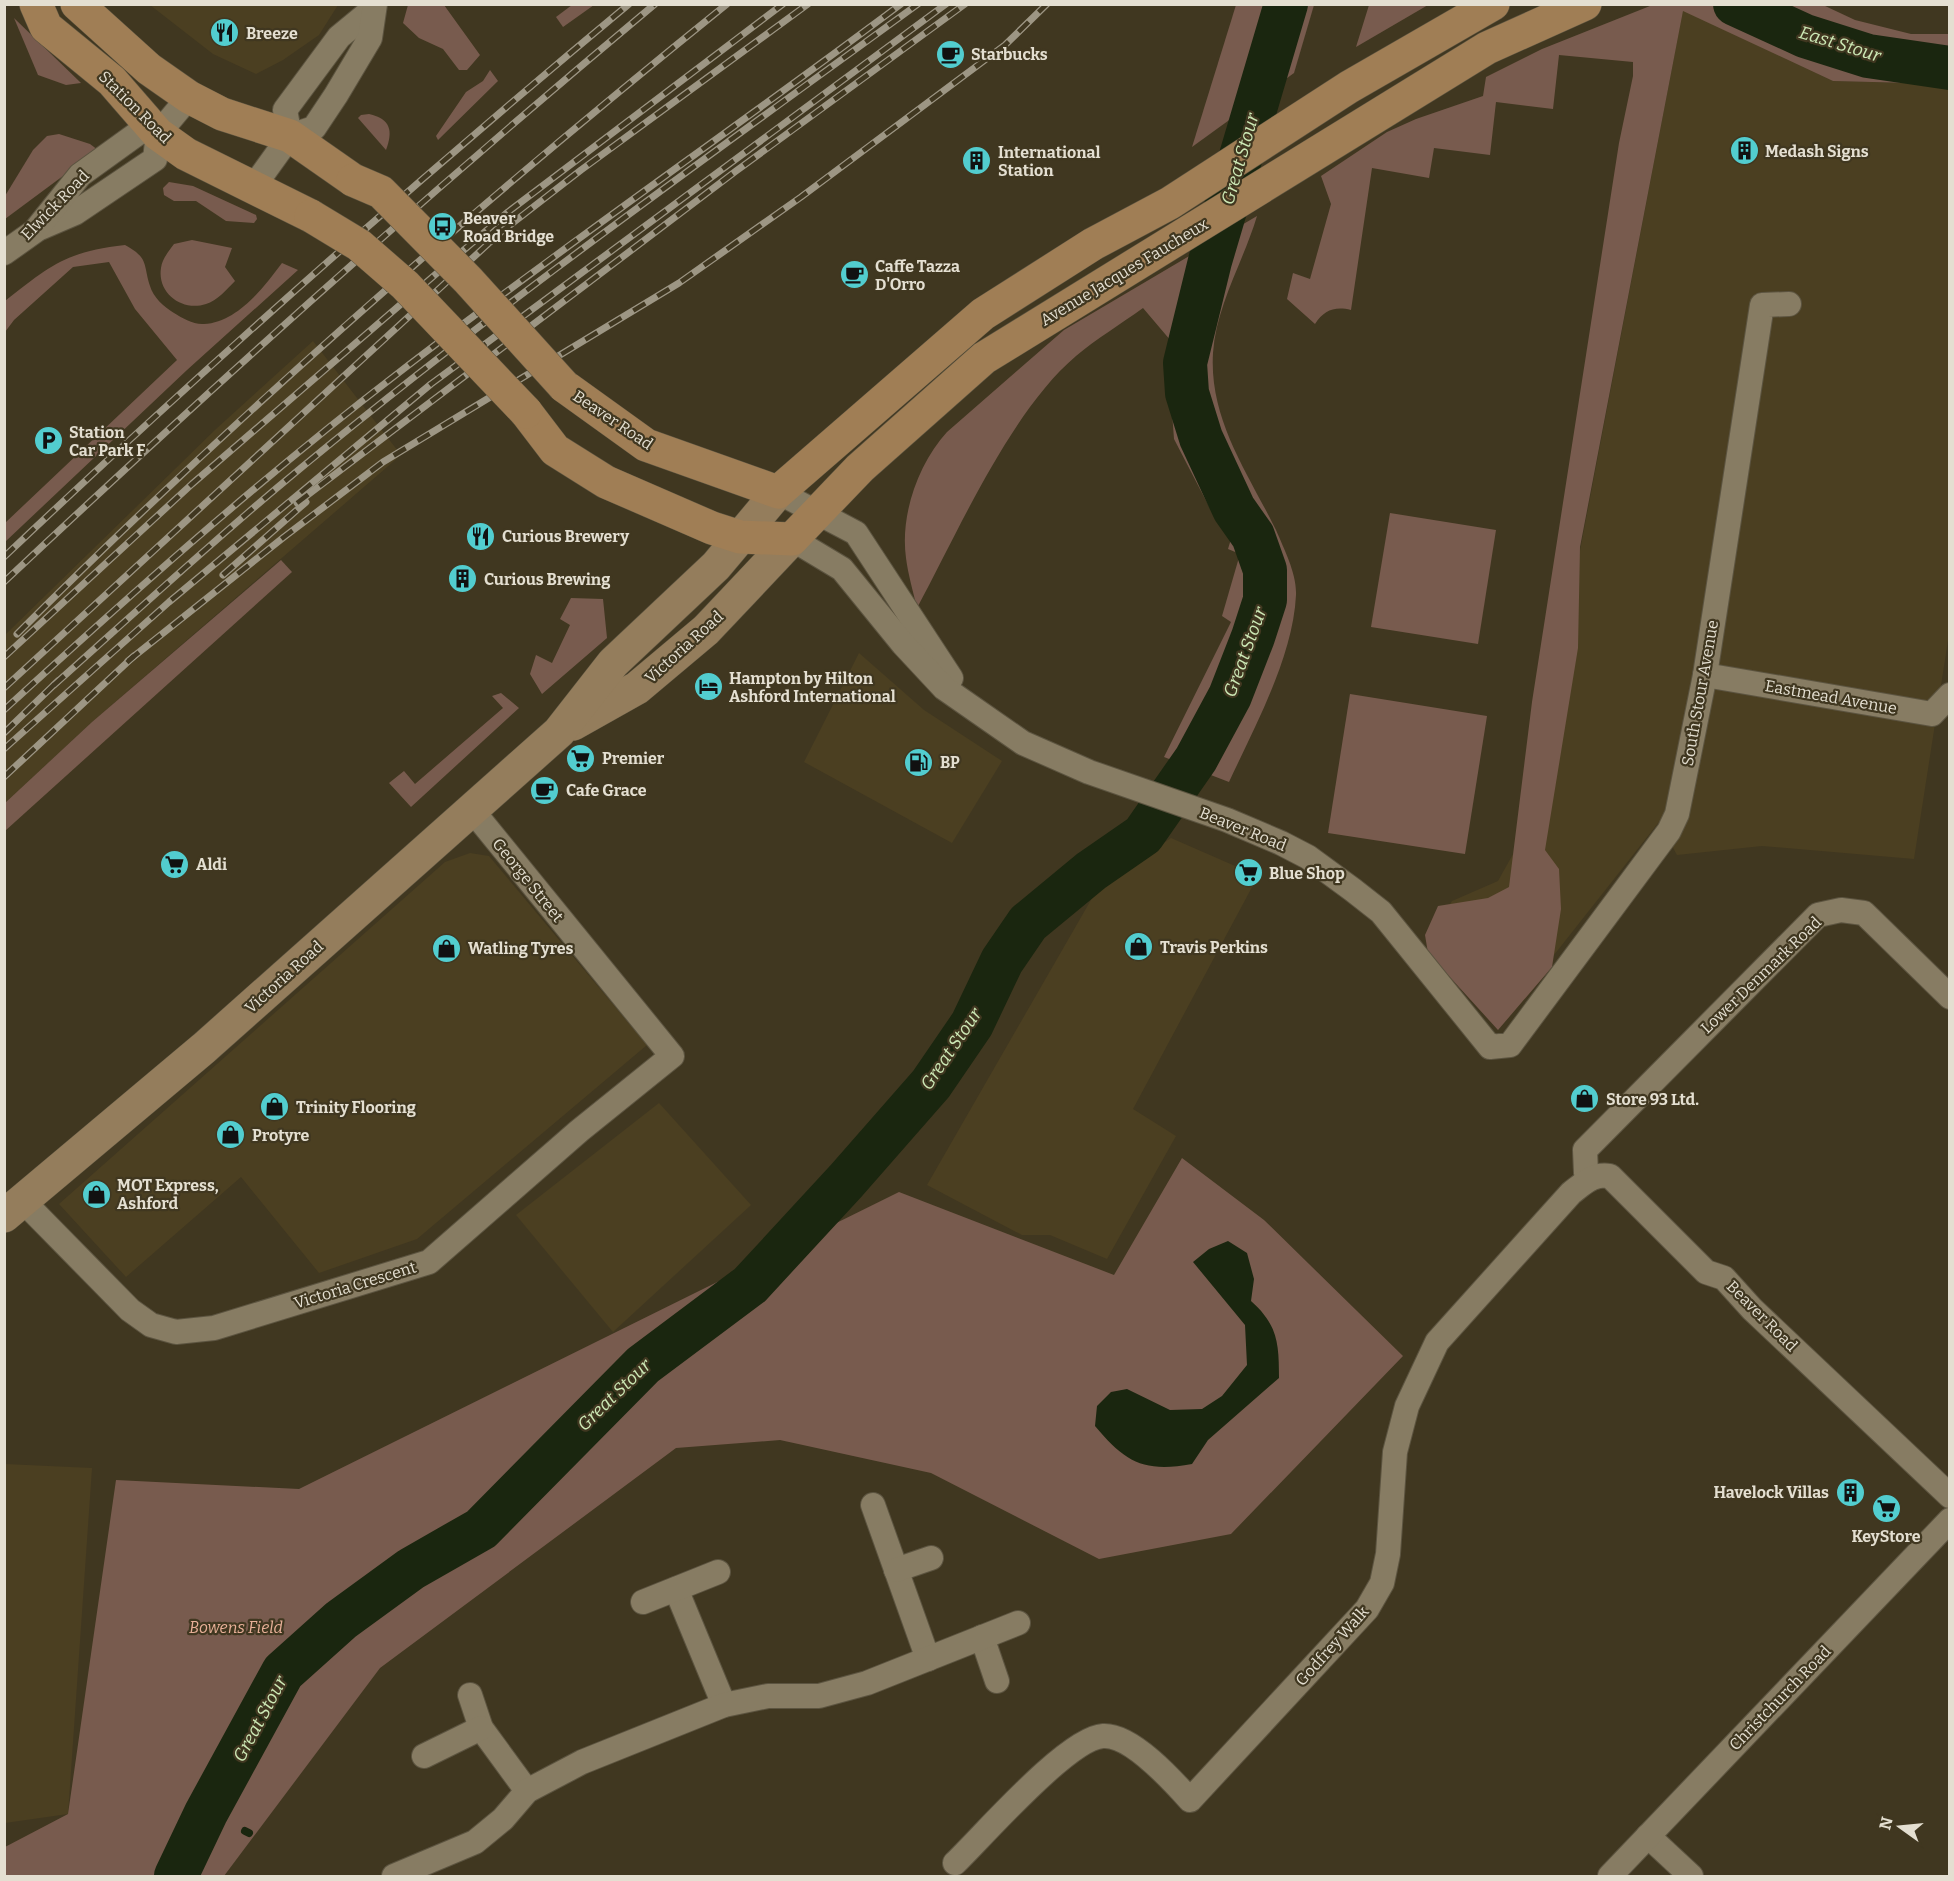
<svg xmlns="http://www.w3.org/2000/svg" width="1954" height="1881" font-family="Bitter,serif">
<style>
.built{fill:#4b3f21}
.green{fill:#785b4e}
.water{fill:#1a260f}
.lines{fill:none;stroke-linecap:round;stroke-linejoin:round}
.stream{stroke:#1a260f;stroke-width:8}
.river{stroke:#1a260f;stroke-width:44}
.street-casing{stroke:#5c5440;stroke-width:26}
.secondary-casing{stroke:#5c5440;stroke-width:34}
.primary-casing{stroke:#5c5440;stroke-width:34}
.street{stroke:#877c63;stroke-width:24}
.secondary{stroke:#947d5c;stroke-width:33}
.primary{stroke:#a07e55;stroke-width:33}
.rail-casing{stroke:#9d9684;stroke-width:7}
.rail{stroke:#403720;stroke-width:4.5;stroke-dasharray:14;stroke-linecap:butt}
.primary-bridge-casing{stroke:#5c5440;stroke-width:34;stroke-linecap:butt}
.primary-bridge{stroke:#a07e55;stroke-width:33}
.labels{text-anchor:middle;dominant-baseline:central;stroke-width:4.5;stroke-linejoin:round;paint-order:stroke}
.poi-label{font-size:16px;font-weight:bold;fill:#e4dfd1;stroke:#403720;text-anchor:start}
.street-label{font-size:16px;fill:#e4dfd1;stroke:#403720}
.park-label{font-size:16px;font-style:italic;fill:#e8b098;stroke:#403720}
.water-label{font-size:18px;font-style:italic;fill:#cde9b6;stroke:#403720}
</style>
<rect width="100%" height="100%" fill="#403720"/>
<!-- built -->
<g class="built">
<path d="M 150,5 L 338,5 L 319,35 L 283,60 L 256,74 L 213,54 Z"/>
<path d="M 1683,10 L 1833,81 L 1949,84 L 1949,634 L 1914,859 L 1762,846 L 1677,855 L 1659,822 L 1505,1017 L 1434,928 L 1452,901 L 1498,881 L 1527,829 Z"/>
<path d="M 313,341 L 401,455 L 92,722 L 5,803 L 5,635 L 216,429 Z"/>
<path d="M 859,653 L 924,710 L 1002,761 L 952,843 L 804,762 Z"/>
<path d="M 1171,838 L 1258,876 L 1133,1109 L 1176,1136 L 1107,1259 L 1050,1235 L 1022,1235 L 927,1185 L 1099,886 Z"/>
<path d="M 470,853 L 489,856 L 647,1045 L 417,1239 L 319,1273 L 241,1177 L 126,1277 L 59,1204 L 445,862 Z"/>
<path d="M 659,1103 L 751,1205 L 613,1332 L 516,1215 Z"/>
<path d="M 5,1464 L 92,1468 L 68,1814 L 5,1823 Z"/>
</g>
<!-- green -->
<g class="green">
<path d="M 1655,4 L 1823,5 L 1855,20 L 1911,34 L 1949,34 L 1949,84 L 1833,81 L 1683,11 L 1580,547 L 1578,648 L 1545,850 L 1559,869 L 1561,909 L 1552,967 L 1498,1030 L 1428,953 L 1425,935 L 1438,906 L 1488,898 L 1509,887 L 1532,702 L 1619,143 L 1633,76 L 1633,62 L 1559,55 L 1553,109 L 1496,102 L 1490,155 L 1434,148 L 1429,178 L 1372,168 L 1351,310 C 1335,306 1324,310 1315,324 L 1287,299 L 1293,273 L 1310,279 L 1331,204 L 1321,176 L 1387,132 L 1416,119 L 1483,96 L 1486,77 L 1542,49 Z"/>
<path d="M 408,5 L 444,5 L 480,55 L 467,70 L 459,70 L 443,49 L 419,38 L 403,23 Z"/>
<path d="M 572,5 L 594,5 L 563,27 L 556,17 Z"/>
<path d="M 1236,5 L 1314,5 L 1294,73 L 1192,147 Z"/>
<path d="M 1369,5 L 1369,4 L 1428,5 L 1356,47 Z"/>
<path d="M 14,18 L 81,83 L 66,85 L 38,75 Z"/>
<path d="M 490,70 L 498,81 L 438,140 L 436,136 L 466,92 L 483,81 Z"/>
<path d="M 369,114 C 391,119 393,131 386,150 L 358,118 L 361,115 Z"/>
<path d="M 59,134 L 90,144 L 98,150 L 5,219 L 5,196 L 33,150 L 47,136 Z"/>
<path d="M 169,182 L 193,186 L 256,215 L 257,219 L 254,223 L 226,221 L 196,201 L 174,201 L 164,195 L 163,188 Z"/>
<path d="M 1257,216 C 1244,260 1216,306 1213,353 C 1209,420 1248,473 1276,530 C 1284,549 1297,574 1296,595 C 1293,657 1255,726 1229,782 L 1164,757 L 1231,622 L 1222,616 L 1240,554 L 1228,549 L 1231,539 L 1216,520 L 1174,439 L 1170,385 L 1171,341 L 1143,308 C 1121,324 1096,339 1076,356 C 1010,412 958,532 917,608 C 913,591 908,574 906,558 C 900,515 918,464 947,432 L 1064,330 Z"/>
<path d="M 192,240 L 232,248 L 225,267 L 235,281 C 227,289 217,301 206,304 C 182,312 157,293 161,268 C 162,259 169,251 174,244 Z"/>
<path d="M 125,245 C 149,258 143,264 150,286 C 153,297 164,307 174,313 C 182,318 194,325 204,324 C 237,323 264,287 282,263 L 298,270 L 187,370 L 5,542 L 5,523 L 177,360 L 135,309 L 109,262 L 73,267 L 14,320 L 5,332 L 5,301 C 51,265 65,252 125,245 Z"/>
<path d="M 1390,513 L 1496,530 L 1478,644 L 1371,627 Z"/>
<path d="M 281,560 L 292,572 L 5,831 L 5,803 L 92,722 Z"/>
<path d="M 571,598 L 603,599 L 607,638 L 542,694 L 530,674 L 536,655 L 552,663 L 570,625 L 560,619 Z"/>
<path d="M 501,693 L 519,708 L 411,807 L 389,783 L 404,771 L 415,784 L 503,708 L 492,696 Z"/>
<path d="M 1350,694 L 1487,716 L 1465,854 L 1328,833 Z"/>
<path d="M 1182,1158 L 1264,1220 L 1403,1356 L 1231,1534 L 1099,1559 L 931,1473 L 780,1440 L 676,1448 L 380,1668 L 224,1876 L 5,1876 L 5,1847 L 68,1814 L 116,1480 L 299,1489 L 899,1192 L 1114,1275 Z"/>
</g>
<!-- water -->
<path class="water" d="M 1228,1241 L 1247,1253 L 1254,1279 L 1251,1301 C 1278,1325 1279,1344 1279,1378 L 1208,1440 L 1192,1464 C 1144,1473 1125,1462 1095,1426 L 1097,1406 L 1111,1392 L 1127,1389 L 1170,1410 L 1202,1409 L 1222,1396 L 1247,1365 L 1245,1325 L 1193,1262 L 1209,1249 Z"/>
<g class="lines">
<!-- stream -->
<g class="stream">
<path d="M 206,1813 L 217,1818"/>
<path d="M 245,1831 L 249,1833"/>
</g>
<!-- river -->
<g class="river">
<path d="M 1735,4 L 1805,36 L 1868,56 L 1950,68"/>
<path d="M 176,1876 L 206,1813 L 283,1672 L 341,1620 L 411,1569 L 481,1529 L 643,1365 L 750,1285 L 846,1181 L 931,1084 L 972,1024 L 1002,961 L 1028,923 L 1091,871 L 1143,835 L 1196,759 L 1230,696 L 1253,637 L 1265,600 L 1265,570 L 1253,536 L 1234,509 L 1201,438 L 1187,393 L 1185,363 L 1210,261 L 1286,4"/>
</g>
<defs>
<g id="street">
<path d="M 158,134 L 189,97"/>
<path d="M 290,136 L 285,110 L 339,37 L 373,9"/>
<path d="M 254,186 L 290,136 L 314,128 L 336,95 L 370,38 L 375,4"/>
<path d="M 40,228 L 75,213 L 155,159 L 158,134"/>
<path d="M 4,253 L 35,231 L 80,175 L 141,131 L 158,134"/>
<path d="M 778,492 L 856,533 L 951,678"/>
<path d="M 792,539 L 842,569 L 903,644 L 944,688 L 1023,743 L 1089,772 L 1227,820 L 1281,843 L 1308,857 L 1353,890 L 1381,912 L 1490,1047 L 1510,1045 L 1669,831 L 1677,814 L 1705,675 L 1762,305 L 1789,304"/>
<path d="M 1705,675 L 1932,714 L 1950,695"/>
<path d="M 1590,1179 L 1586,1173 L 1585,1150 L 1818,915 L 1841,910 L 1864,913 L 1950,997"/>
<path d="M 22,1200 L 130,1310 L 151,1325 L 176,1332 L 214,1328 L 429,1262 L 579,1131 L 672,1056 L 472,810"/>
<path d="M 873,1505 L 928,1659"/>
<path d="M 896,1570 L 931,1558"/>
<path d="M 676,1589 L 724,1705"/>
<path d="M 643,1602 L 718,1572"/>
<path d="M 982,1637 L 997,1681"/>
<path d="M 470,1695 L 481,1728 L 527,1791"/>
<path d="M 424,1756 L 481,1728"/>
<path d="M 1648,1836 L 1691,1876"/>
<path d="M 955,1863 C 984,1835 1068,1738 1103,1736 C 1131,1734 1173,1781 1190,1800 L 1367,1609 L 1382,1583 L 1388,1554 L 1395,1452 L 1407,1406 L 1437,1342 L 1571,1193 C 1583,1184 1593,1173 1610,1176 L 1706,1272 L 1724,1278 L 1752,1309 L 1950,1496"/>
<path d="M 394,1876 L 475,1842 L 503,1819 L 527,1791 L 582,1762 L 724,1705 L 768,1696 L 819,1696 L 867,1683 L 1018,1623"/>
<path d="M 1610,1876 L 1950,1520"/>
</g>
<g id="secondary">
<path d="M 573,724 L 637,688 L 706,630 L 792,539"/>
<path d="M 4,1216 L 204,1048 L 559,732 L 613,663 L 716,566 L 778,492"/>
</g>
<g id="primary">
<path d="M 36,4 L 46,27 L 112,81 L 158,134 L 186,154 L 311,216"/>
<path d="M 77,4 L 149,69 L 189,97 L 222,114 L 290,136 L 353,180"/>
<path d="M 564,386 L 646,445 L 778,492 L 983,314 L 1093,244 L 1170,203 L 1349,87 L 1493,4"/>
<path d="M 526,412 L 555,450 L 606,482 L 712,528 L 740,537 L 792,539 L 860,468 L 984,358 L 1487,48 L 1585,4"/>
</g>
</defs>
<!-- street casing -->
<use href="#street" class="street-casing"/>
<!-- secondary casing -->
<use href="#secondary" class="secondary-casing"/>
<!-- primary casing -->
<use href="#primary" class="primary-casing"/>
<!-- street -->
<use href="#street" class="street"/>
<!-- secondary -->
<use href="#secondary" class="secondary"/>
<!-- primary -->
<use href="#primary" class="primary"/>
<defs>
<g id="rail">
<path d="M 297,503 L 736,171 L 965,4"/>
<path d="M 4,557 C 206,366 415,182 629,4"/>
<path d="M 223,575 L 306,502"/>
<path d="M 4,582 C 216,383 432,190 655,4"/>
<path d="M 17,634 C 240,411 481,202 727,4"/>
<path d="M 4,657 L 192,484 L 508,212 L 783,4"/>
<path d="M 128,661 L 284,537 L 383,462 L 679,283 L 801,197 L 1005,45 L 1047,4"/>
<path d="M 54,685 C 128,619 202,551 278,487 C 483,316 702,161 918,4"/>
<path d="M 4,688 L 501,232 L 581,170 L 808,4"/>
<path d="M 4,710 C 131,594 260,479 397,374 C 562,247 734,129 901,4"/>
<path d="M 4,733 L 58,681"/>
<path d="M 4,749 L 169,602 L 431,384 L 946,4"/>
<path d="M 4,777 L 134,656"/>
</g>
</defs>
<!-- rail casing -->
<use href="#rail" class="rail-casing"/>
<!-- rail -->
<use href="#rail" class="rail"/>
<defs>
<g id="primary-bridge">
<path d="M 353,180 L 381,192 L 468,280 L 564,386"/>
<path d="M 311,216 L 359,245 L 405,285 L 526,412"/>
</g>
</defs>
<!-- primary-bridge casing -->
<use href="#primary-bridge" class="primary-bridge-casing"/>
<!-- primary-bridge -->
<use href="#primary-bridge" class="primary-bridge"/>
</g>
<!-- icons -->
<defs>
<symbol id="restaurant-disc" viewBox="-11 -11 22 22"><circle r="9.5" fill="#52cdcf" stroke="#403720"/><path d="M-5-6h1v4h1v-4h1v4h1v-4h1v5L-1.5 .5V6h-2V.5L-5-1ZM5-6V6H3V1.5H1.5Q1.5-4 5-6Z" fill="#111"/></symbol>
<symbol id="cafe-disc" viewBox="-11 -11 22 22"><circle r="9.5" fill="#52cdcf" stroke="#403720"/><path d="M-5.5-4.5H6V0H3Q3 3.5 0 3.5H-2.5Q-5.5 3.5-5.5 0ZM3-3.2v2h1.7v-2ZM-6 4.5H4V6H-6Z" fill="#111"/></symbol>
<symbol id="building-disc" viewBox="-11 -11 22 22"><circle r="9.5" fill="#52cdcf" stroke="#403720"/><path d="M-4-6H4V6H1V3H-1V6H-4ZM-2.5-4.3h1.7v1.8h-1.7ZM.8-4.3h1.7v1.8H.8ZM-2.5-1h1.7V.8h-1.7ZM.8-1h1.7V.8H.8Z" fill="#111"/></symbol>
<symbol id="bus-disc" viewBox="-11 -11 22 22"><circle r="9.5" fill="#52cdcf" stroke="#403720"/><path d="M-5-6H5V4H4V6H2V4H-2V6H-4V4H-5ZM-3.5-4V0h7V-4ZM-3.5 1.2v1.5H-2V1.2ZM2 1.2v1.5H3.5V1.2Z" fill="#111"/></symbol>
<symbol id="parking-disc" viewBox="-11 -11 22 22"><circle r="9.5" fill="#52cdcf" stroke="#403720"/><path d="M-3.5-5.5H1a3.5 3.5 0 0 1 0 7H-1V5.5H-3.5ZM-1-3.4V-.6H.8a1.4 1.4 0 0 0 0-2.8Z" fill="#111"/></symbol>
<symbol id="hotel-disc" viewBox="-11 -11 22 22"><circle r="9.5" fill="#52cdcf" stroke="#403720"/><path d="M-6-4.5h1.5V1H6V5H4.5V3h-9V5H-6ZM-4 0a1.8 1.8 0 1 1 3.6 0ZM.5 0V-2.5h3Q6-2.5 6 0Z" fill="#111"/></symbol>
<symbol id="supermarket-disc" viewBox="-11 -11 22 22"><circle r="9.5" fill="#52cdcf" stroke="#403720"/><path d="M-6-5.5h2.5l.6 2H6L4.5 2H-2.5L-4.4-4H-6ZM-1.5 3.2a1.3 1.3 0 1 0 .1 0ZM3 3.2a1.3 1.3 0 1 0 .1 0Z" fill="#111"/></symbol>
<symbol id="fuel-disc" viewBox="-11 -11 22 22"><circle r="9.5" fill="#52cdcf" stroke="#403720"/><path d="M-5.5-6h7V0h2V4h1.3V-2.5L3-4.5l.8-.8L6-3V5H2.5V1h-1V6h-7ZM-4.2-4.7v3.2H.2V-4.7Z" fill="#111"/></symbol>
<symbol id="shop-disc" viewBox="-11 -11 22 22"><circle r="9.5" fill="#52cdcf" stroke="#403720"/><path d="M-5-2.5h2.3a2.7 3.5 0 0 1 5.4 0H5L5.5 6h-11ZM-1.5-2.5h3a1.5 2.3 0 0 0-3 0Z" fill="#111"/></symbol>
</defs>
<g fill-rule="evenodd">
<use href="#restaurant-disc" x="208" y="16" width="33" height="33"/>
<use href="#cafe-disc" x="934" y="38" width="33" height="33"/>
<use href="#building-disc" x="1728" y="134" width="33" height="33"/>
<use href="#building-disc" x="960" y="144" width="33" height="33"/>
<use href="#bus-disc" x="426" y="210" width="33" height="33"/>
<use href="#cafe-disc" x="838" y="258" width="33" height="33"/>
<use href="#parking-disc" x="32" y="424" width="33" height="33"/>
<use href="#restaurant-disc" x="464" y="520" width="33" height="33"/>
<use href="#building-disc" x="446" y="562" width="33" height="33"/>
<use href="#hotel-disc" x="692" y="670" width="33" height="33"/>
<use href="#supermarket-disc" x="564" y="742" width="33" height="33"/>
<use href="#fuel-disc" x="902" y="746" width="33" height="33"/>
<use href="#cafe-disc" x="528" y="774" width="33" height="33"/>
<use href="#supermarket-disc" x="158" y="848" width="33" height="33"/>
<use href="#supermarket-disc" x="1232" y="856" width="33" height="33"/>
<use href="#shop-disc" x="1122" y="930" width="33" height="33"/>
<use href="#shop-disc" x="430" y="932" width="33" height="33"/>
<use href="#shop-disc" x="1568" y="1082" width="33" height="33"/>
<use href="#shop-disc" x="258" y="1090" width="33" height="33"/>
<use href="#shop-disc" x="214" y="1118" width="33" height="33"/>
<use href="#shop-disc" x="80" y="1178" width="33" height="33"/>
<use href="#building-disc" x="1834" y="1476" width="33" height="33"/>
<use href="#supermarket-disc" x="1870" y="1492" width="33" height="33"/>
</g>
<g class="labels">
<!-- poi labels -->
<g class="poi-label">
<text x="246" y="33">Breeze</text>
<text x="971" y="54">Starbucks</text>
<text x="1765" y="151">Medash Signs</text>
<text x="998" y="152">International<tspan x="998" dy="18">Station</tspan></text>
<text x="463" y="218">Beaver<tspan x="463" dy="18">Road Bridge</tspan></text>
<text x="875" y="266">Caffe Tazza<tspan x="875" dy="18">D'Orro</tspan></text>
<text x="69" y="432">Station<tspan x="69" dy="18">Car Park F</tspan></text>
<text x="502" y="536">Curious Brewery</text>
<text x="484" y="579">Curious Brewing</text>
<text x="729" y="678">Hampton by Hilton<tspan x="729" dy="18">Ashford International</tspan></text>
<text x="602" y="758">Premier</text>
<text x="940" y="762">BP</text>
<text x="566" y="790">Cafe Grace</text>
<text x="196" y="864">Aldi</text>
<text x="1269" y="873">Blue Shop</text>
<text x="1160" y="947">Travis Perkins</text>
<text x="468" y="948">Watling Tyres</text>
<text x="1606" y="1099">Store 93 Ltd.</text>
<text x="296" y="1107">Trinity Flooring</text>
<text x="252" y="1135">Protyre</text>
<text x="117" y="1185">MOT Express,<tspan x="117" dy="18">Ashford</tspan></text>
<text x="1829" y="1492" text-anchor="end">Havelock Villas</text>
<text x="1886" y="1536" text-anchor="middle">KeyStore</text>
</g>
<!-- street labels -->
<g class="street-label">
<text transform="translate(135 107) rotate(45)">Station Road</text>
<text transform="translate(55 205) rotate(-46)">Elwick Road</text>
<text transform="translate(1124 272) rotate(-31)">Avenue Jacques Faucheux</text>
<text transform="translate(613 420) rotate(34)">Beaver Road</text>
<text transform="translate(684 647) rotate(-42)">Victoria Road</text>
<text transform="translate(1700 693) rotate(-80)">South Stour Avenue</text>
<text transform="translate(1831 697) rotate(10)">Eastmead Avenue</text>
<text transform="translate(1243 829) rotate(22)">Beaver Road</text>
<text transform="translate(528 880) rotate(51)">George Street</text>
<text transform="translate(1761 975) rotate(-44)">Lower Denmark Road</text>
<text transform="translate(284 977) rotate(-42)">Victoria Road</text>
<text transform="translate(355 1285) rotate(-17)">Victoria Crescent</text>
<text transform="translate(1762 1316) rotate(45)">Beaver Road</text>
<text transform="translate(1332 1646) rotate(-48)">Godfrey Walk</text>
<text transform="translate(1780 1698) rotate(-46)">Christchurch Road</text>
</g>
<!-- park labels -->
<g class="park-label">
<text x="236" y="1627">Bowens Field</text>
</g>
<!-- water labels -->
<g class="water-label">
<text transform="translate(1840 44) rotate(17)">East Stour</text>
<text transform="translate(1240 159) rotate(-74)">Great Stour</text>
<text transform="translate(1245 652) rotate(-70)">Great Stour</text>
<text transform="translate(951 1049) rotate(-56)">Great Stour</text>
<text transform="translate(614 1395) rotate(-44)">Great Stour</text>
<text transform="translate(260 1719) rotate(-62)">Great Stour</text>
</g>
</g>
<!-- border -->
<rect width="1954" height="1881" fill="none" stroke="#e4dfd1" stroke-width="12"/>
<!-- north arrow -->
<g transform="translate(1900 1827) rotate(285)" stroke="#403720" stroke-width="4.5" paint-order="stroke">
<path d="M0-4.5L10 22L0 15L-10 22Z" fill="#e4dfd1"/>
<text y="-9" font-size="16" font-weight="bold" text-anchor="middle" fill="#e4dfd1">N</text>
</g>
</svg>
